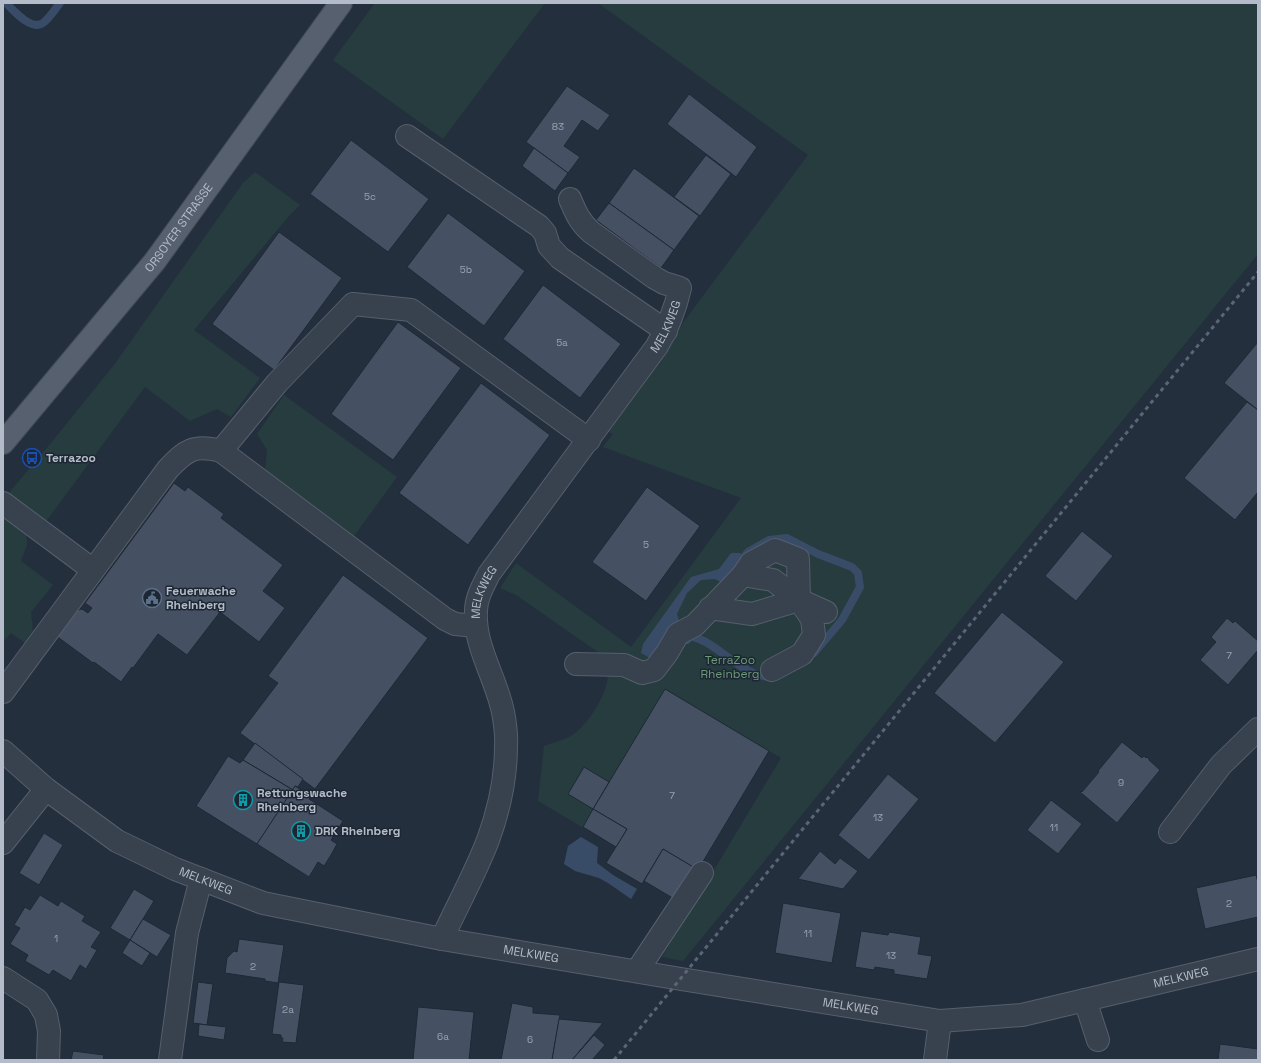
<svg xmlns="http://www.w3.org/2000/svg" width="1261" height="1063" font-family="'Space Grotesk',sans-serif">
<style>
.green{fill:#263c3f}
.water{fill:#394c67}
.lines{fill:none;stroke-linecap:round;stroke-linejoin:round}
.stream{stroke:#394c67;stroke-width:8}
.building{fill:#455162;stroke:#1f2835}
.minor-casing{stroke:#565f6c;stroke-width:24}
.major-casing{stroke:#414a57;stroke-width:24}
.minor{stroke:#38414e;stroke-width:22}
.major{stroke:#56606e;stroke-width:22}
.rail{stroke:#5a6575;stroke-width:3;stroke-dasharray:4 4;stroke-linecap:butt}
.labels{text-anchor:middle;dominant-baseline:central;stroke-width:3;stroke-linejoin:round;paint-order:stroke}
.number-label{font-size:10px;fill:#98a1af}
.street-label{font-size:12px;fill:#b4bcc9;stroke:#1d2633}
.poi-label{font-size:12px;font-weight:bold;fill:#b4bcc9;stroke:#1d2633;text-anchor:start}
.park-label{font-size:12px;fill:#6b9a76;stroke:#1d2633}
</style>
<rect width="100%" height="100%" fill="#242f3e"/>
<!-- green -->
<g class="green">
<path d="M 375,3 L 545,3 L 443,139 L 333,60 Z"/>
<path d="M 598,3 L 1258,3 L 1258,254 L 683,961 L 662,957 L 781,758 L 769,751 L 676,900 L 644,881 L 642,884 L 616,868 L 616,847 L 538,801 L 544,746 C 554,742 566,740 575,733 C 589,723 612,688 607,670 C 606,665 603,660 602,655 L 516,595 L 500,588 L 516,563 L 631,647 L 741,498 L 603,447 L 613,434 L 603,430 L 808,155 Z"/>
<path d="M 255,172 L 300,205 L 288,217 L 194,330 L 260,378 L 231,417 L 217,409 L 190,421 L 145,387 L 45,523 L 7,495 L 46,449 L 114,365 L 243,183 Z"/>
<path d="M 284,395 L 397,477 L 354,536 L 265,470 L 267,450 L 257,434 Z"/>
<path d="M 3,513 L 26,530 L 27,545 L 21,561 L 53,585 L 31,612 L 33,631 L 25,643 L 11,633 L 3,642 Z"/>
</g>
<!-- water -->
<g class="water">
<path d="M 731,553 L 740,553 L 748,562 L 724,584 L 715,579 L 701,580 L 687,593 L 677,614 L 679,621 L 665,643 L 650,658 L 641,653 L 643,644 L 691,577 L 719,569 Z"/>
<path d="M 581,837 L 598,847 L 597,863 L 613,875 L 637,889 L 631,899 L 608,883 L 599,878 L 575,871 L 564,864 L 568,846 Z"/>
</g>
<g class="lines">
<!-- stream -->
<g class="stream">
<path d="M 6,3 C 14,11 31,31 43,23 C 50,18 55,9 60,3"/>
<path d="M 744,557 L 748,552 L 769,540 L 787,538 L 818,554 L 852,567 L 858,573 L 860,587 L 842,620 L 814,653"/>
<path d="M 687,640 L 690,636 C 721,643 740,678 774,677"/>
</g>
</g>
<!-- building -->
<g class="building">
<path d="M 567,86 L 610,115 L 598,131 L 582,120 L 564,146 L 580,157 L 568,173 L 526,142 Z"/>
<path d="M 689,94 L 757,147 L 736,177 L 667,124 Z"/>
<path d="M 351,140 L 429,199 L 388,252 L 310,194 Z"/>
<path d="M 534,148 L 568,173 L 555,191 L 522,166 Z"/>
<path d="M 706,155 L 731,174 L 700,216 L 674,197 Z"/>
<path d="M 634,168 L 699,216 L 674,250 L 609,203 Z"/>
<path d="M 609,203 L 674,250 L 661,268 L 596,220 Z"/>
<path d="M 448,213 L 525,271 L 484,326 L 407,267 Z"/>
<path d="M 279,232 L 342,278 L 274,370 L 212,324 Z"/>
<path d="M 543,285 L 621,344 L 580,398 L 503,339 Z"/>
<path d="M 398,322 L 461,368 L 393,460 L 331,414 Z"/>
<path d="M 1258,342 L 1258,410 L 1224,383 Z"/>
<path d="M 481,383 L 550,435 L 468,545 L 399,493 Z"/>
<path d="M 1247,402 L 1258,410 L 1258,492 L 1235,520 L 1184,478 Z"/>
<path d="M 174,483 L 185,491 L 188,487 L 224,514 L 221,518 L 283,565 L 263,591 L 285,608 L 259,642 L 220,612 L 187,655 L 158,634 L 133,668 L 132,667 L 121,682 L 94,662 L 93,663 L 55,635 L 73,611 L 82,609 L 88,613 L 92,608 L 85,603 Z"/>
<path d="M 647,487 L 700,526 L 646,601 L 592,562 Z"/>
<path d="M 1082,531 L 1113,556 L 1076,601 L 1045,576 Z"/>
<path d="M 343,575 L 428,638 L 315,789 L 240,733 L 278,683 L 268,676 Z"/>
<path d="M 1002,612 L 1064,662 L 995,743 L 934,693 Z"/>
<path d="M 1227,618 L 1233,623 L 1235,621 L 1258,641 L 1258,650 L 1228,685 L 1200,660 L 1216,642 L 1211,637 Z"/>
<path d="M 665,689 L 769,751 L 698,870 L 663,849 L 642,884 L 606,863 L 627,829 L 593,809 Z"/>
<path d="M 1122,742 L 1142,758 L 1144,756 L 1146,758 L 1147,757 L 1149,759 L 1149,760 L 1160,770 L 1117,823 L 1080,792 L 1081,791 L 1082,792 L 1099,772 L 1098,771 Z"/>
<path d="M 255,743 L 303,779 L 298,787 L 295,786 L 293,790 L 243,760 Z"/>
<path d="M 228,756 L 240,763 L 243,760 L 293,790 L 257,844 L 196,806 Z"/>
<path d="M 584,767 L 609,782 L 593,809 L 568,794 Z"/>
<path d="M 888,774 L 919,799 L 869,860 L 838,835 Z"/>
<path d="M 295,786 L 311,796 L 309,799 L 343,821 L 331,840 L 337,844 L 331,855 L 324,866 L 318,862 L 309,877 L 257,844 Z"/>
<path d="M 1051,800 L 1082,824 L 1058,854 L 1027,830 Z"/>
<path d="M 593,809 L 627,829 L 616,847 L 583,827 Z"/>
<path d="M 44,833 L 63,845 L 39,885 L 19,873 Z"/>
<path d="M 663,849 L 695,868 L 676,900 L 644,881 Z"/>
<path d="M 820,851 L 835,864 L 840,858 L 858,871 L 843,889 L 798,879 Z"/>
<path d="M 1256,875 L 1258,883 L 1258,917 L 1205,929 L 1196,888 Z"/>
<path d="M 134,889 L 154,901 L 130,940 L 110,928 Z"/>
<path d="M 40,895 L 58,906 L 61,901 L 85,916 L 82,921 L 101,932 L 91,947 L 97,950 L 86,969 L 80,965 L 71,981 L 53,970 L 49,975 L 25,961 L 28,955 L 10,944 L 20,928 L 14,925 L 25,907 L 30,910 Z"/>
<path d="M 783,903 L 841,913 L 832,963 L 775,953 Z"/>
<path d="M 143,919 L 171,935 L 157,957 L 130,940 Z"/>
<path d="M 861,931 L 888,935 L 889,932 L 921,937 L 918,954 L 932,956 L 927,979 L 894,974 L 894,970 L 875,967 L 874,970 L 855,967 Z"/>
<path d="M 239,939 L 284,945 L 278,983 L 265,981 L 265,979 L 225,973 L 227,958 L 234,951 L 237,952 Z"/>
<path d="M 130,940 L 150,953 L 142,966 L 122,953 Z"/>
<path d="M 198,982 L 213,984 L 207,1025 L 193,1023 Z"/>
<path d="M 279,982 L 304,985 L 296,1043 L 282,1042 L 283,1038 L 281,1038 L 281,1035 L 272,1034 Z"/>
<path d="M 512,1003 L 533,1007 L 533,1013 L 560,1015 L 552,1060 L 501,1060 Z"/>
<path d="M 418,1007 L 474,1012 L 469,1060 L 413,1060 Z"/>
<path d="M 559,1019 L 603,1023 L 572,1060 L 552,1060 Z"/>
<path d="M 199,1024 L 226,1027 L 224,1040 L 198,1036 Z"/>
<path d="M 594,1035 L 605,1045 L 592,1060 L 572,1060 Z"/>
<path d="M 1220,1044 L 1258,1049 L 1258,1060 L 1218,1060 Z"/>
<path d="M 73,1051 L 104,1055 L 103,1060 L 71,1060 Z"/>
</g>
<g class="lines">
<defs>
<g id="minor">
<path d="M 407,136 L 539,226 L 545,233 L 549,246 L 560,258 L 666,331"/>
<path d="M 221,451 L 277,383 L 353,304 L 411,310 L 589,440"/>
<path d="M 3,503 L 93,570"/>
<path d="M 743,575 L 751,563 L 775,550 L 798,559 L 799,600"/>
<path d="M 576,664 L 624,665 L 642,673 L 654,670 L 667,653 L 678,634 L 695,625 L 743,575 L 773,580 L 799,600 L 752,614 L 710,608"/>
<path d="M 772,670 L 802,654 L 814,635 L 812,619 L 799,600 L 826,612"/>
<path d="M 3,692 L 168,469 C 186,450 194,444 221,451 L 445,619 L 455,624 L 476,626"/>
<path id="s1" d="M 3,751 L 46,789 L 117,841 L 175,869 L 263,903 L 442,939 L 681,979 L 940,1021 L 1022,1015 L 1258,959"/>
<path d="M 1170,832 L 1221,765 L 1258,729"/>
<path d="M 3,843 L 46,789"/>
<path id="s2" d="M 442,939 C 457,906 475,874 488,840 C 499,810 506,778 506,746 C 507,735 504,714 501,704 C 493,673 474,644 476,611 C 476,598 483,586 489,574 L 657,346 C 669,326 675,310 680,288 L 664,283 L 655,278 L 591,232 C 579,221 576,213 570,199"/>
<path d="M 637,971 L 702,873"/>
<path d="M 3,978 L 37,1000 L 46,1015 L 49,1031 L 48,1060"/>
<path d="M 1085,1000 L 1098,1040"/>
<path d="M 170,1060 L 187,933 L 201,879"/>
<path d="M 935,1060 L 940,1021"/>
</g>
<g id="major">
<path id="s3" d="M 3,443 L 155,261 L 341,3"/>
</g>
</defs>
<!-- minor casing -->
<use href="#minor" class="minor-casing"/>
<!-- major casing -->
<use href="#major" class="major-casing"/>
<!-- minor -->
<use href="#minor" class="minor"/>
<!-- major -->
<use href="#major" class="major"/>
<!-- rail -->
<path class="rail" d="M 614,1060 L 1258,272"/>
</g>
<!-- icons -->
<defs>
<symbol id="bus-ring" viewBox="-11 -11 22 22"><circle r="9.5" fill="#1d2633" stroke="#1a4fb4" stroke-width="1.5"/><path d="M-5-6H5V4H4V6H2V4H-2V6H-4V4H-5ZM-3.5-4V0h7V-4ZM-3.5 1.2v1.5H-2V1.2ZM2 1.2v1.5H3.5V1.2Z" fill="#1a4fb4"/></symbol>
<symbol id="civic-ring" viewBox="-11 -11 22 22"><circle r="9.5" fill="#1d2633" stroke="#5c6f8a" stroke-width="1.5"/><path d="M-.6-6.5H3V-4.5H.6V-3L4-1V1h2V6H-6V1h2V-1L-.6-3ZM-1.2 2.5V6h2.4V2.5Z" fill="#5c6f8a"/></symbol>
<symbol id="building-ring" viewBox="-11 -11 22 22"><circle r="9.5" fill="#1d2633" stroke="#0f9aa8" stroke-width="1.5"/><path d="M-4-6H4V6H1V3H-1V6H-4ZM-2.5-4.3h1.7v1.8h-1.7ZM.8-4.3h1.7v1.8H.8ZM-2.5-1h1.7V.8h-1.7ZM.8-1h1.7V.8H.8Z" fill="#0f9aa8"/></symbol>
</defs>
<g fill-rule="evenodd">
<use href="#bus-ring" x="21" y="447" width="22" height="22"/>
<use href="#civic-ring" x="141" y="587" width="22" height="22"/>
<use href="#building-ring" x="232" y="789" width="22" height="22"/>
<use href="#building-ring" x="290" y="820" width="22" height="22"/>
</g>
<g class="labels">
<!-- number labels -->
<g class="number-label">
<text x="558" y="126">83</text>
<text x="370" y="196">5c</text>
<text x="466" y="269">5b</text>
<text x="562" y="342">5a</text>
<text x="646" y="544">5</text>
<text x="1229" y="655">7</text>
<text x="1121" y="782">9</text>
<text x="672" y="795">7</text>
<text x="878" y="817">13</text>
<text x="1054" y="827">11</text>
<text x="1229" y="903">2</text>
<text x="808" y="933">11</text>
<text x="56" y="938">1</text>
<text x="891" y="955">13</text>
<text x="253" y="966">2</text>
<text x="288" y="1009">2a</text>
<text x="443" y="1036">6a</text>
<text x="530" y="1039">6</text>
</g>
<!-- street labels -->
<g class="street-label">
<text stroke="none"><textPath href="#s3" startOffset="278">ORSOYER STRASSE</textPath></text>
<text stroke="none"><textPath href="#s2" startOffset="689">MELKWEG</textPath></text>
<text stroke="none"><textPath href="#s2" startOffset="365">MELKWEG</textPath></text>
<text stroke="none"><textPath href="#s1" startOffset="243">MELKWEG</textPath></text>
<text stroke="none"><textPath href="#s1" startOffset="577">MELKWEG</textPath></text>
<text stroke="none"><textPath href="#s1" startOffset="1237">MELKWEG</textPath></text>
<text stroke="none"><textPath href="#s1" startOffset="901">MELKWEG</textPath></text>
</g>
<!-- poi labels -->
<g class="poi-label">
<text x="46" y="458">Terrazoo</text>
<text x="166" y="591">Feuerwache<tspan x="166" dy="14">Rheinberg</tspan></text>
<text x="257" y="793">Rettungswache<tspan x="257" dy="14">Rheinberg</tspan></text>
<text x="315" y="831">DRK Rheinberg</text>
</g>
<!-- park labels -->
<g class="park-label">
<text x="730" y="660">TerraZoo<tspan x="730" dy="14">Rheinberg</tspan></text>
</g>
</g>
<!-- border -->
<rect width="1261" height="1063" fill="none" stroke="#b4bcc9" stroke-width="8"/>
</svg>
